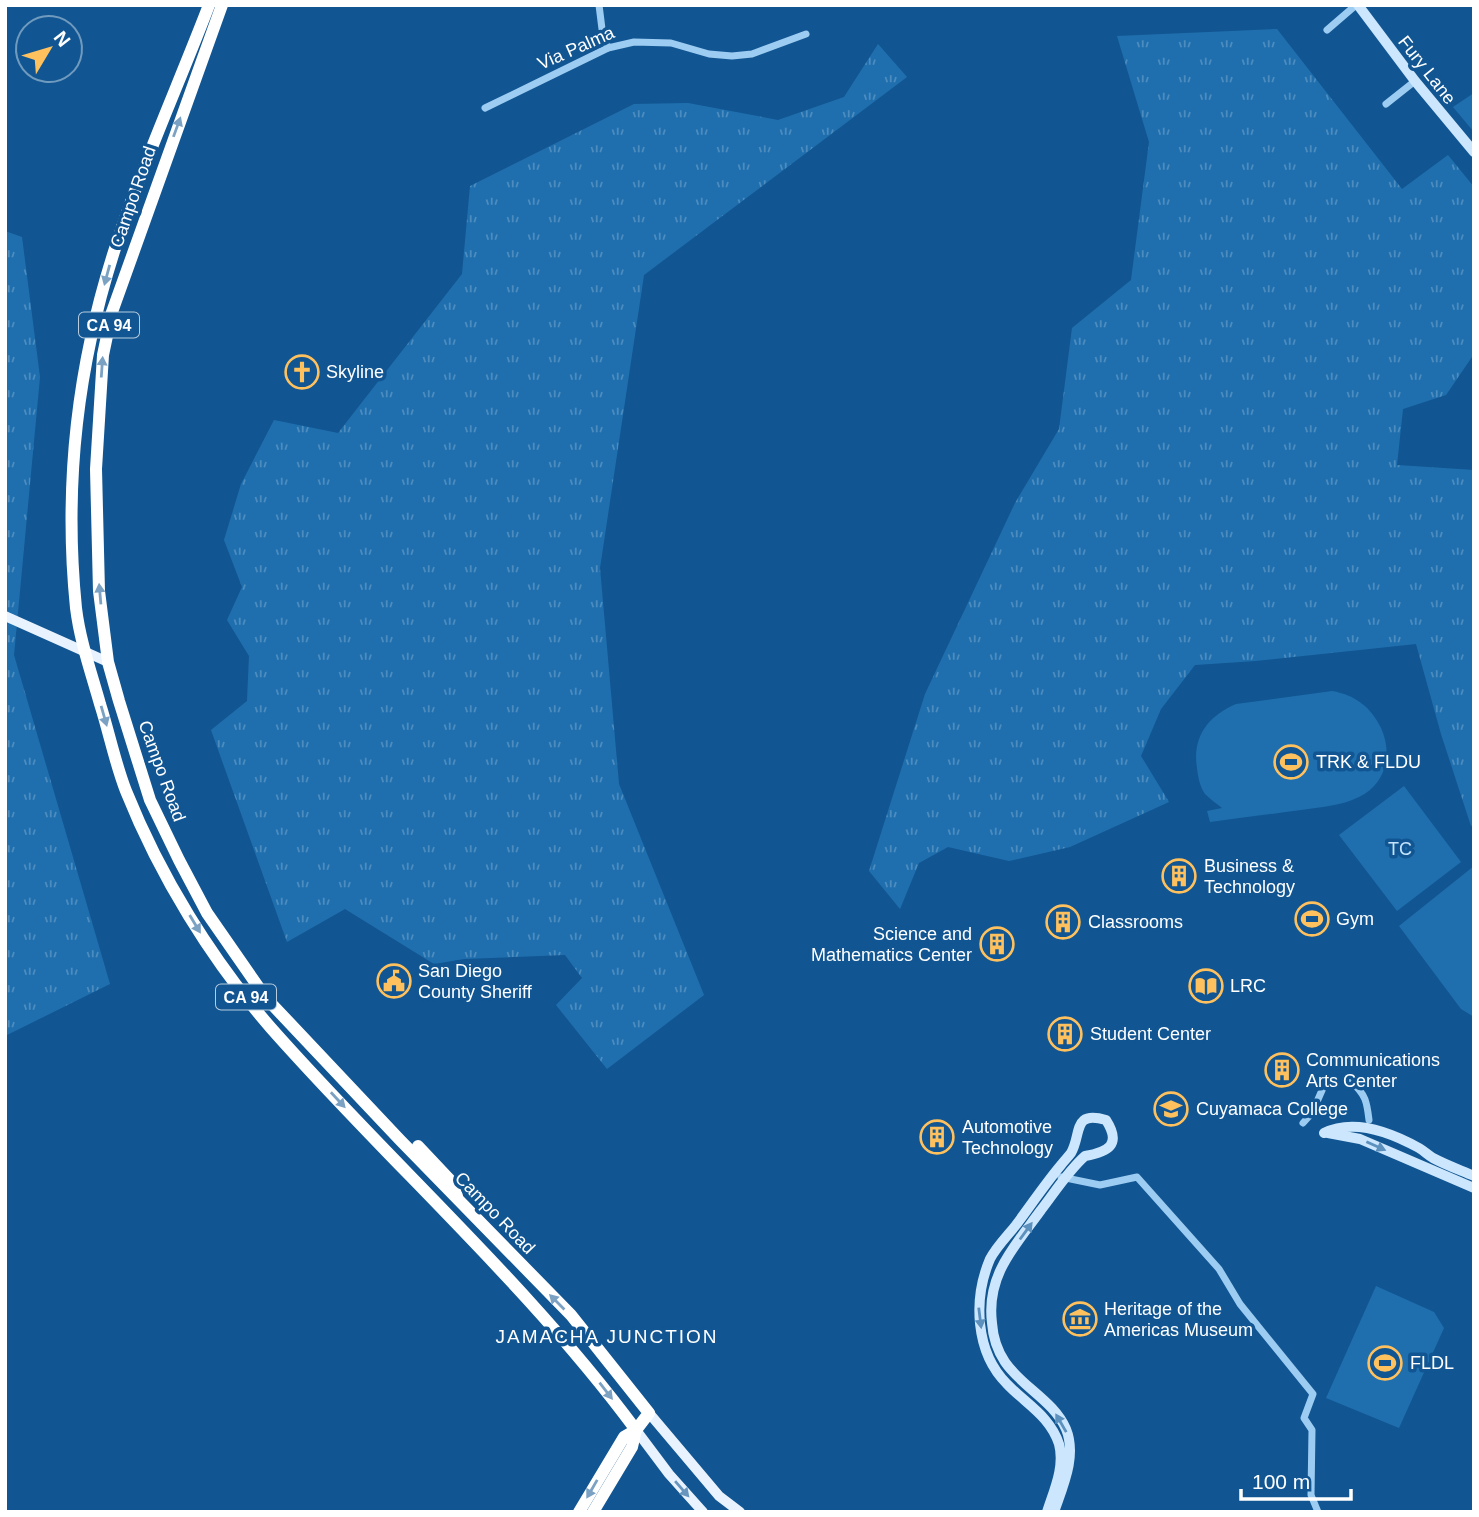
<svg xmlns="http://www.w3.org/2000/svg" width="1479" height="1517" font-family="Helvetica,sans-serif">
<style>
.grass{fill:url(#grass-tufts)}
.green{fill:#1f6faf}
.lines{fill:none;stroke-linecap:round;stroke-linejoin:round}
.street{stroke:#9dccf3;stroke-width:7}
.secondary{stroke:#cce6fd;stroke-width:10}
.primary{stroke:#e8f3ff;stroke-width:10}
.highway{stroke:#fff;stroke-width:12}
.oneway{fill:#7ca2c3}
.oneway2{fill:#5c90bd}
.oneway3{fill:#6795be}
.labels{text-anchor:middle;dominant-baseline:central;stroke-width:7;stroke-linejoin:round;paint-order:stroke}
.shield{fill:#115692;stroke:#b8ccde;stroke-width:2}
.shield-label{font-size:16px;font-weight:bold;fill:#fff}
.street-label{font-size:18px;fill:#fff;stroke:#115692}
.poi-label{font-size:18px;fill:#fff;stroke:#115692;text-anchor:start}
.park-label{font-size:18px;fill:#c4e4fd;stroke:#115692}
.neighbourhood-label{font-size:19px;letter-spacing:2px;fill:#fff;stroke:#115692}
</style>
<defs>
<pattern id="grass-tufts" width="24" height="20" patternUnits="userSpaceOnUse" patternTransform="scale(1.75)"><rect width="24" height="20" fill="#1f6faf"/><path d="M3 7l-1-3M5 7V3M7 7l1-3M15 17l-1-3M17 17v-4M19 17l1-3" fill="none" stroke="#4c8cbf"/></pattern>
</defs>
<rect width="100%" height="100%" fill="#115692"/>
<!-- grass -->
<g class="grass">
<path d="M 1277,29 L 1402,189 L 1448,155 L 1474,187 L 1474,354 L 1446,395 L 1403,409 L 1397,465 L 1474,470 L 1474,825 L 1471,826 L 1441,734 L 1416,644 L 1255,661 L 1195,665 L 1161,709 L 1141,756 L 1169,802 L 1070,847 L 1009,861 L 948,847 L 919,863 L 900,909 L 869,871 L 925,694 L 1015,503 L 1059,429 L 1072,328 L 1131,280 L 1149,142 L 1117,36 Z"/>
<path d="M 878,44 L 907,77 L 644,275 L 600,568 L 619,784 L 704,995 L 607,1069 L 556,1005 L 582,978 L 565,955 L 464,959 L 434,964 L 345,909 L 287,942 L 211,730 L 247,701 L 249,656 L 227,620 L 242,587 L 224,540 L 241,484 L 274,420 L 338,433 L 462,274 L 470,186 L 634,104 L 688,103 L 778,120 L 844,97 Z"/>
<path d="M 1474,93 L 1474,132 L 1453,107 Z"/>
<path d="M 5,231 L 22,237 L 40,377 L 14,655 L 110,984 L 5,1036 Z"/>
</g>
<!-- green -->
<g class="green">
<path d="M 1332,691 C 1355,695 1371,707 1381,728 C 1393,754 1386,784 1359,797 C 1341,806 1320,807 1301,810 C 1271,814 1241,818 1210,822 L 1207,811 L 1222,808 C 1217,804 1210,799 1205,794 C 1200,787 1198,777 1197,768 C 1192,737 1208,716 1236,704 Z"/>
<path d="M 1404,786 L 1461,862 L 1397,911 L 1339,835 Z"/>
<path d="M 1474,866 L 1474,1017 L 1461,1009 L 1399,926 Z"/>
<path d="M 1376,1286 L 1434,1312 L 1444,1328 L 1399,1428 L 1326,1398 Z"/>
</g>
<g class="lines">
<!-- street -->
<g class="street">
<path d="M 599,5 L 602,29 L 608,48"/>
<path d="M 1327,30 L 1356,5"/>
<path d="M 1386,104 L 1415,81"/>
<path d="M 485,108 L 608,48 L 634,42 L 671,43 L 709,54 L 732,56 L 752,54 L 806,34"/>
<path d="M 1351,1082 C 1366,1094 1367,1103 1369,1120"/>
<path d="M 1303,1123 L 1312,1113 L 1323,1088"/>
<path d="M 1061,1177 L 1100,1185 L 1137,1177 L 1219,1269 L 1240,1304 L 1313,1394 L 1304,1418 L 1312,1430 L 1311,1495 L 1318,1512"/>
</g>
<!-- secondary -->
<g class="secondary">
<path d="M 1358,5 L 1415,81 L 1474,152"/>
<path d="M 1324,1133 C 1354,1118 1392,1133 1419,1148 C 1424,1151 1428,1155 1433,1158 C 1446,1165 1460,1170 1474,1176"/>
<path d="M 1328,1133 L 1360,1139 L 1474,1188"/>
<path d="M 1047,1512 C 1054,1490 1065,1467 1059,1444 C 1050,1416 1026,1404 1007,1384 C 975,1352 973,1299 990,1259 C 996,1247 1008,1235 1016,1225 C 1031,1205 1045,1184 1061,1165 C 1064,1161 1068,1157 1071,1153 C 1082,1134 1072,1110 1106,1120 C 1122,1145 1108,1152 1085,1156 C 1068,1171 1055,1192 1041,1210 C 1015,1246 986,1275 992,1323 C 993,1338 997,1350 1005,1362 C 1022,1387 1054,1401 1066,1429 C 1077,1456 1063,1486 1054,1512"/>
</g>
<!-- primary -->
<g class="primary">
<path d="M 5,616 L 108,662"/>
<path d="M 649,1413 L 719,1496 L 740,1512"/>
<path d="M 636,1430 L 669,1474 L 703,1512"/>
</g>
<!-- highway -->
<g class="highway">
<path d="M 209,5 C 167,115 115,222 91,338 C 72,426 67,519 76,608 C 80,641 91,672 100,704 C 109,732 115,763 126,791 C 160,876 211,959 271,1028 C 391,1164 528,1284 636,1430 L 632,1447 L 593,1512"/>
<path d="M 222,5 L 112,312 L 103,355 L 96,469 L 99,591 L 108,662 L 119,701 L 150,800 L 179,860 L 207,913 L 266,998 L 400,1140 L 571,1315 L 649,1413 L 636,1430 L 624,1437 L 579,1512"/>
<path d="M 418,1146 L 451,1181 L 457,1196"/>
</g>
</g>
<!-- one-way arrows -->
<defs><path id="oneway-solid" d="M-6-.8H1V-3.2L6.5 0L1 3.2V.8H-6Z" transform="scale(1.75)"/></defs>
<g class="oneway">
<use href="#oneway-solid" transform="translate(177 127) rotate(-70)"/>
<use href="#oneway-solid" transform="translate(107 275) rotate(105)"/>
<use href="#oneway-solid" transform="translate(102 367) rotate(-86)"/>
<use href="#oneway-solid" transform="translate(100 594) rotate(-95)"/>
<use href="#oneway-solid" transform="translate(104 716) rotate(74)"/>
<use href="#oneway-solid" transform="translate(195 924) rotate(59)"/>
<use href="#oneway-solid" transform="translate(338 1100) rotate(47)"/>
<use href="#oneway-solid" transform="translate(557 1302) rotate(-135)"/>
<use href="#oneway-solid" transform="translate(606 1391) rotate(52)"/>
<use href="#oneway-solid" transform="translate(592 1489) rotate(120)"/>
</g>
<g class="oneway2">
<use href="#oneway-solid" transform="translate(1376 1146) rotate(24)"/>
<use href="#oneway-solid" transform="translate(1026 1231) rotate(-54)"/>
<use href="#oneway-solid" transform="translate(980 1318) rotate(83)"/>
<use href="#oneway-solid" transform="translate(1061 1423) rotate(-120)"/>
</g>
<use class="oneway3" href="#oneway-solid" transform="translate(682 1489) rotate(49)"/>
<!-- icons -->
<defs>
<symbol id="church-ring" viewBox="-11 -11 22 22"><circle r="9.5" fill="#115692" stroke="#ffc15e" stroke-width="1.5"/><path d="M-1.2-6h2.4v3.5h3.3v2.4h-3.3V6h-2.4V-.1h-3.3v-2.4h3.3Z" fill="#ffc15e"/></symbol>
<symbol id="stadium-ring" viewBox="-11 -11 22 22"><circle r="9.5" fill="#115692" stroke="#ffc15e" stroke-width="1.5"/><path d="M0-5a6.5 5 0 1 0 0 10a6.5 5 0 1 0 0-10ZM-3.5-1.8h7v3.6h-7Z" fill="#ffc15e"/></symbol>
<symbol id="building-ring" viewBox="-11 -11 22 22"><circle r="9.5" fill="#115692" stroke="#ffc15e" stroke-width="1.5"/><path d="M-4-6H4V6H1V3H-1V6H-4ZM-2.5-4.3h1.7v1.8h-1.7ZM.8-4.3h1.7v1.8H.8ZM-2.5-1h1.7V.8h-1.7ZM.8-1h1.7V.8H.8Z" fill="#ffc15e"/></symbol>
<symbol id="civic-ring" viewBox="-11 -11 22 22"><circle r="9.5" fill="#115692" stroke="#ffc15e" stroke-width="1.5"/><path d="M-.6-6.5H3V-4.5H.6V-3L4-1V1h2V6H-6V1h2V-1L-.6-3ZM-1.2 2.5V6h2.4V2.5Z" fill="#ffc15e"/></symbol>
<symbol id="library-ring" viewBox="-11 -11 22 22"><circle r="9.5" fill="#115692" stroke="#ffc15e" stroke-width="1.5"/><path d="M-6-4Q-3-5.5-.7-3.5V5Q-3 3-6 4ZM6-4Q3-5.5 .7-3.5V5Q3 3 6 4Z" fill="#ffc15e"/></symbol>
<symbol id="university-ring" viewBox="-11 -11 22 22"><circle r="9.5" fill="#115692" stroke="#ffc15e" stroke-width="1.5"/><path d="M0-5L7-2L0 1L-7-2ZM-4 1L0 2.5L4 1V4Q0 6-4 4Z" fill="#ffc15e"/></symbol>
<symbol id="museum-ring" viewBox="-11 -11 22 22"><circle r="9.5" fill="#115692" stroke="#ffc15e" stroke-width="1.5"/><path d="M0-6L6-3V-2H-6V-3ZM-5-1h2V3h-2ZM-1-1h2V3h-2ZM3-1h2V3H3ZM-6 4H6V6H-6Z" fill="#ffc15e"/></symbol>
</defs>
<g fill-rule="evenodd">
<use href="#church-ring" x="283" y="353" width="38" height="38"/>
<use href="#stadium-ring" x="1272" y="743" width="38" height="38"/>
<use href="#building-ring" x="1160" y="857" width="38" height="38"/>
<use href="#stadium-ring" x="1293" y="900" width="38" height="38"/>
<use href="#building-ring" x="1044" y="903" width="38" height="38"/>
<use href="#building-ring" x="978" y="925" width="38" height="38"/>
<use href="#civic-ring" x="375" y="962" width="38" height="38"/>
<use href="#library-ring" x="1187" y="967" width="38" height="38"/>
<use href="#building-ring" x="1046" y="1015" width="38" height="38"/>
<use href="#building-ring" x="1263" y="1051" width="38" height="38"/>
<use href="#university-ring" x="1152" y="1090" width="38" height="38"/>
<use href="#building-ring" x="918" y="1118" width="38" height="38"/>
<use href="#museum-ring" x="1061" y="1300" width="38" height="38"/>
<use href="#stadium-ring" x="1366" y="1344" width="38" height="38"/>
</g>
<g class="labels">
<!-- shield labels -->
<g class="shield">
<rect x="79" y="312.5" width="60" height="25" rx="5"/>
<rect x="216" y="984.5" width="60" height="25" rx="5"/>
</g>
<g class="shield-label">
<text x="109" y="325">CA 94</text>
<text x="246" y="997">CA 94</text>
</g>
<!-- street labels -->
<g class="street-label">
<text transform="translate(576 48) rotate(-24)">Via Palma</text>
<text transform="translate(1427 70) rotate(52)">Fury Lane</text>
<text transform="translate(133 197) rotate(-71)">Campo Road</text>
<text transform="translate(162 771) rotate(70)">Campo Road</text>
<text transform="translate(495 1213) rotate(46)">Campo Road</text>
</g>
<!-- poi labels -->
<g class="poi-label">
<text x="326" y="372">Skyline</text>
<text x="1316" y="762">TRK &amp; FLDU</text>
<text x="1204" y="866">Business &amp;<tspan x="1204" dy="21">Technology</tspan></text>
<text x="1336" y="919">Gym</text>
<text x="1088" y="922">Classrooms</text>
<text x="972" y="934" text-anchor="end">Science and<tspan x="972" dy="21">Mathematics Center</tspan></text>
<text x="418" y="971">San Diego<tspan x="418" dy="21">County Sheriff</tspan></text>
<text x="1230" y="986">LRC</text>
<text x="1090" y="1034">Student Center</text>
<text x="1306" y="1060">Communications<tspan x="1306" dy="21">Arts Center</tspan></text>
<text x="1196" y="1109">Cuyamaca College</text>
<text x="962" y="1127">Automotive<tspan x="962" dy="21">Technology</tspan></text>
<text x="1104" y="1309">Heritage of the<tspan x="1104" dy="21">Americas Museum</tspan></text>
<text x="1410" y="1363">FLDL</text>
</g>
<!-- park labels -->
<g class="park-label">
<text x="1400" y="849">TC</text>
</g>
<!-- neighbourhood labels -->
<g class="neighbourhood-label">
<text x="607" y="1336">JAMACHA JUNCTION</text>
</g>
</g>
<!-- border -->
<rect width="1479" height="1517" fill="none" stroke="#ffffff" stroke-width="14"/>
<!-- north arrow -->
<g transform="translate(49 49) rotate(52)"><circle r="33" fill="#115692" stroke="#709abe" stroke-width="2"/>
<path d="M0-5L12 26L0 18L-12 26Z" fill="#ffc15e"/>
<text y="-10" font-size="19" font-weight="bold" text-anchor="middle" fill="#ffffff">N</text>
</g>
<!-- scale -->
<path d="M1241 1489v10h110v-10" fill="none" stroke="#ffffff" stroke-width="3.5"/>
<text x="1252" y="1489" font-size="21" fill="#ffffff" stroke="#115692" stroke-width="5" paint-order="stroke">100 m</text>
</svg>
